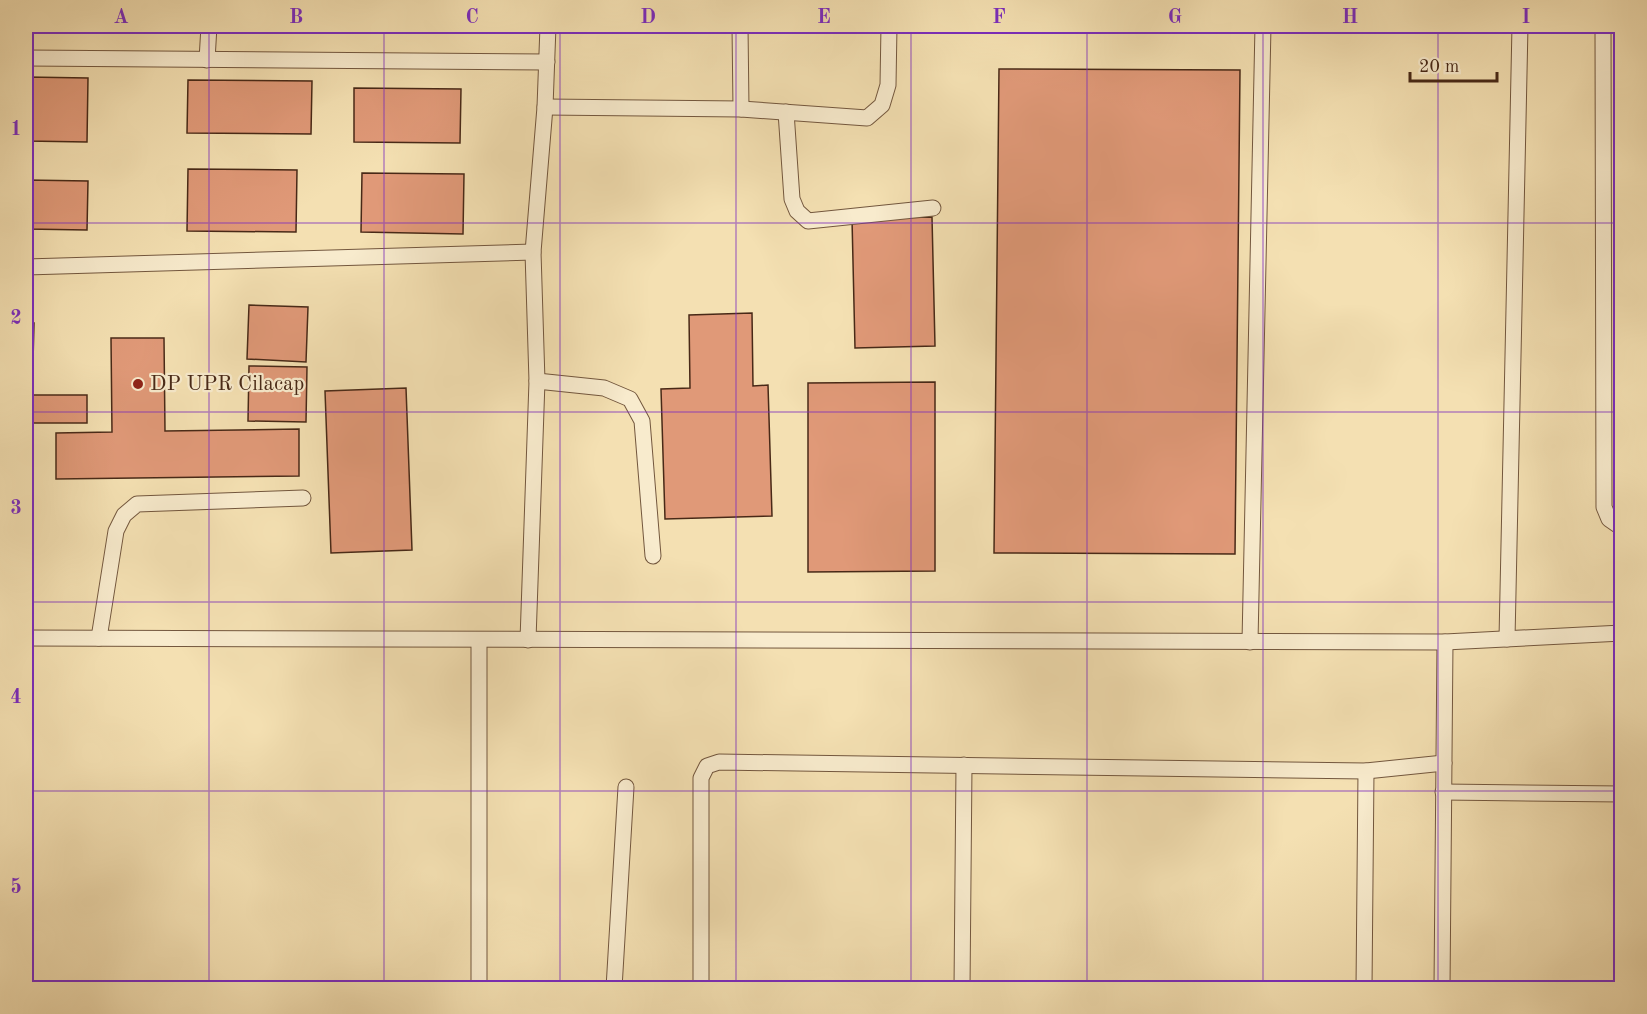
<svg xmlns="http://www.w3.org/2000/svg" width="1647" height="1014" font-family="'Old Standard TT',serif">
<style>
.building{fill:#e09978;stroke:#482917;stroke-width:1.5}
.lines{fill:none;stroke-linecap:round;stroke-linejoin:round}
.service-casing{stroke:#73573e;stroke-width:17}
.service{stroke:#f8ebcd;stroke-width:15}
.grid{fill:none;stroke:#7b2cbf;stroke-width:1.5;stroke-opacity:0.55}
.poi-dot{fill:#8f2418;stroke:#f8ebcd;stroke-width:2}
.labels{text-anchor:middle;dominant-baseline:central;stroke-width:4.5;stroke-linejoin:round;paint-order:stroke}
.poi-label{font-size:21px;fill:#482917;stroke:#f8ebcd;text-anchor:start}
.neatline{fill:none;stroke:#7b2cbf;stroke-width:2}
.grid-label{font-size:20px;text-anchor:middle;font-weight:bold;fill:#7b2cbf}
</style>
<rect width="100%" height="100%" fill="#f4e0b2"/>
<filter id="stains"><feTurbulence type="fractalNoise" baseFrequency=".00333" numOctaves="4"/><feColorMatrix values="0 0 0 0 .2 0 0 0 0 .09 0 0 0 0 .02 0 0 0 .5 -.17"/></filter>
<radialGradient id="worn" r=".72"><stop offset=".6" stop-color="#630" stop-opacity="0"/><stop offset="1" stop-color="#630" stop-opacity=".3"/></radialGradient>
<!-- building -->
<g class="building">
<path d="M 999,69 L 1240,70 L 1235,554 L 994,553 Z"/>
<path d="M 26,77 L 88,78 L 87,142 L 26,141 Z"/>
<path d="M 188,80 L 312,81 L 311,134 L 187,133 Z"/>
<path d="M 354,88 L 461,89 L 460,143 L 354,142 Z"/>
<path d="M 188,169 L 297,170 L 296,232 L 187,231 Z"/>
<path d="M 362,173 L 464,174 L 463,234 L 361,232 Z"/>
<path d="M 26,180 L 88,181 L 87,230 L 26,229 Z"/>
<path d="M 932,217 L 935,346 L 855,348 L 852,219 Z"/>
<path d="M 249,305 L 308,307 L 306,362 L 247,359 Z"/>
<path d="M 752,313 L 753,386 L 768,385 L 772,516 L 665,519 L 661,389 L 690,388 L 689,315 Z"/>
<path d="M 26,323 L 34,323 L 33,361 L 26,361 Z"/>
<path d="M 111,338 L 164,338 L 165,431 L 299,429 L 299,476 L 56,479 L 56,433 L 112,432 Z"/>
<path d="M 249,366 L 307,367 L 306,422 L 248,421 Z"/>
<path d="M 935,382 L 935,571 L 808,572 L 808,383 Z"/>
<path d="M 406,388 L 412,550 L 331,553 L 325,391 Z"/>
<rect x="26" y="395" width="61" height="28"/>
</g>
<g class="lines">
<defs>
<g id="service">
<path d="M 740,26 L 741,109"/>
<path d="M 1603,26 L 1604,507 L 1609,519 L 1622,528"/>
<path d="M 26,58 L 547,62"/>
<path d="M 207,60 L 209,26"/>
<path d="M 545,107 L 741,109 L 867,118 L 882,105 L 888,85 L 889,26"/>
<path d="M 786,112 L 792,199 L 797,211 L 808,221 L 933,208"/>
<path d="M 26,267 L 533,252"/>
<path d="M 537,381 L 604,388 L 630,399 L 642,421 L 653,556"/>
<path d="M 26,638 L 1445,642 L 1622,633"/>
<path d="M 99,638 L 116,531 L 124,515 L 137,504 L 303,498"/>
<path d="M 1507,639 L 1520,26"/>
<path d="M 479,640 L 479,988"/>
<path d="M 528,640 L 537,381 L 533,252 L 545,107 L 548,26"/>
<path d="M 1250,642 L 1263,26"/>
<path d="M 1443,792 L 1622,794"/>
<path d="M 614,988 L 626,787"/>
<path d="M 701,988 L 701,778 L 707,766 L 719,762 L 1366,771 L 1444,763"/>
<path d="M 962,988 L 964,765"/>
<path d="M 1364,988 L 1366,771"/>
<path d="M 1442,988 L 1445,642"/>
</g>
</defs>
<!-- service casing -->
<use href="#service" class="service-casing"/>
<!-- service -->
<use href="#service" class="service"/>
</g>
<!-- grid -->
<path class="grid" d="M 209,26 L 209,988M 384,26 L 384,988M 560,26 L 560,988M 736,26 L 736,988M 911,26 L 911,988M 1087,26 L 1087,988M 1263,26 L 1263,988M 1438,26 L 1438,988M 26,223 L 1622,223M 26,412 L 1622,412M 26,602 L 1622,602M 26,791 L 1622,791"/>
<!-- markers -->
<circle class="poi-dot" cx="138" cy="384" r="6"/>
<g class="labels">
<!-- poi labels -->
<g class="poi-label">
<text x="150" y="384">DP UPR Cilacap</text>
</g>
</g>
<!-- margin -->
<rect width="1647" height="1014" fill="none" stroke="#f4e0b2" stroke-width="66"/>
<!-- scale -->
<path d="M1410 72v9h87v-9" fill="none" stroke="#482917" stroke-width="3"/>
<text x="1419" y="72" font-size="18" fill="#482917" stroke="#f8ebcd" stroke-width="4.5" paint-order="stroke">20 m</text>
<rect x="33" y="33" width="1581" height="948" class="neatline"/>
<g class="grid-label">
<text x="121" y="23">A</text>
<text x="296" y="23">B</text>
<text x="472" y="23">C</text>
<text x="648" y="23">D</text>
<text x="824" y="23">E</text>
<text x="999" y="23">F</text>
<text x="1175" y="23">G</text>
<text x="1350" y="23">H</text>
<text x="1526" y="23">I</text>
<text x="16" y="135">1</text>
<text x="16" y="324">2</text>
<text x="16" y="514">3</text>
<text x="16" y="703">4</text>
<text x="16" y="893">5</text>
</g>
<rect width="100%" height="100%" filter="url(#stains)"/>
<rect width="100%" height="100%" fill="url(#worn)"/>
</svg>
